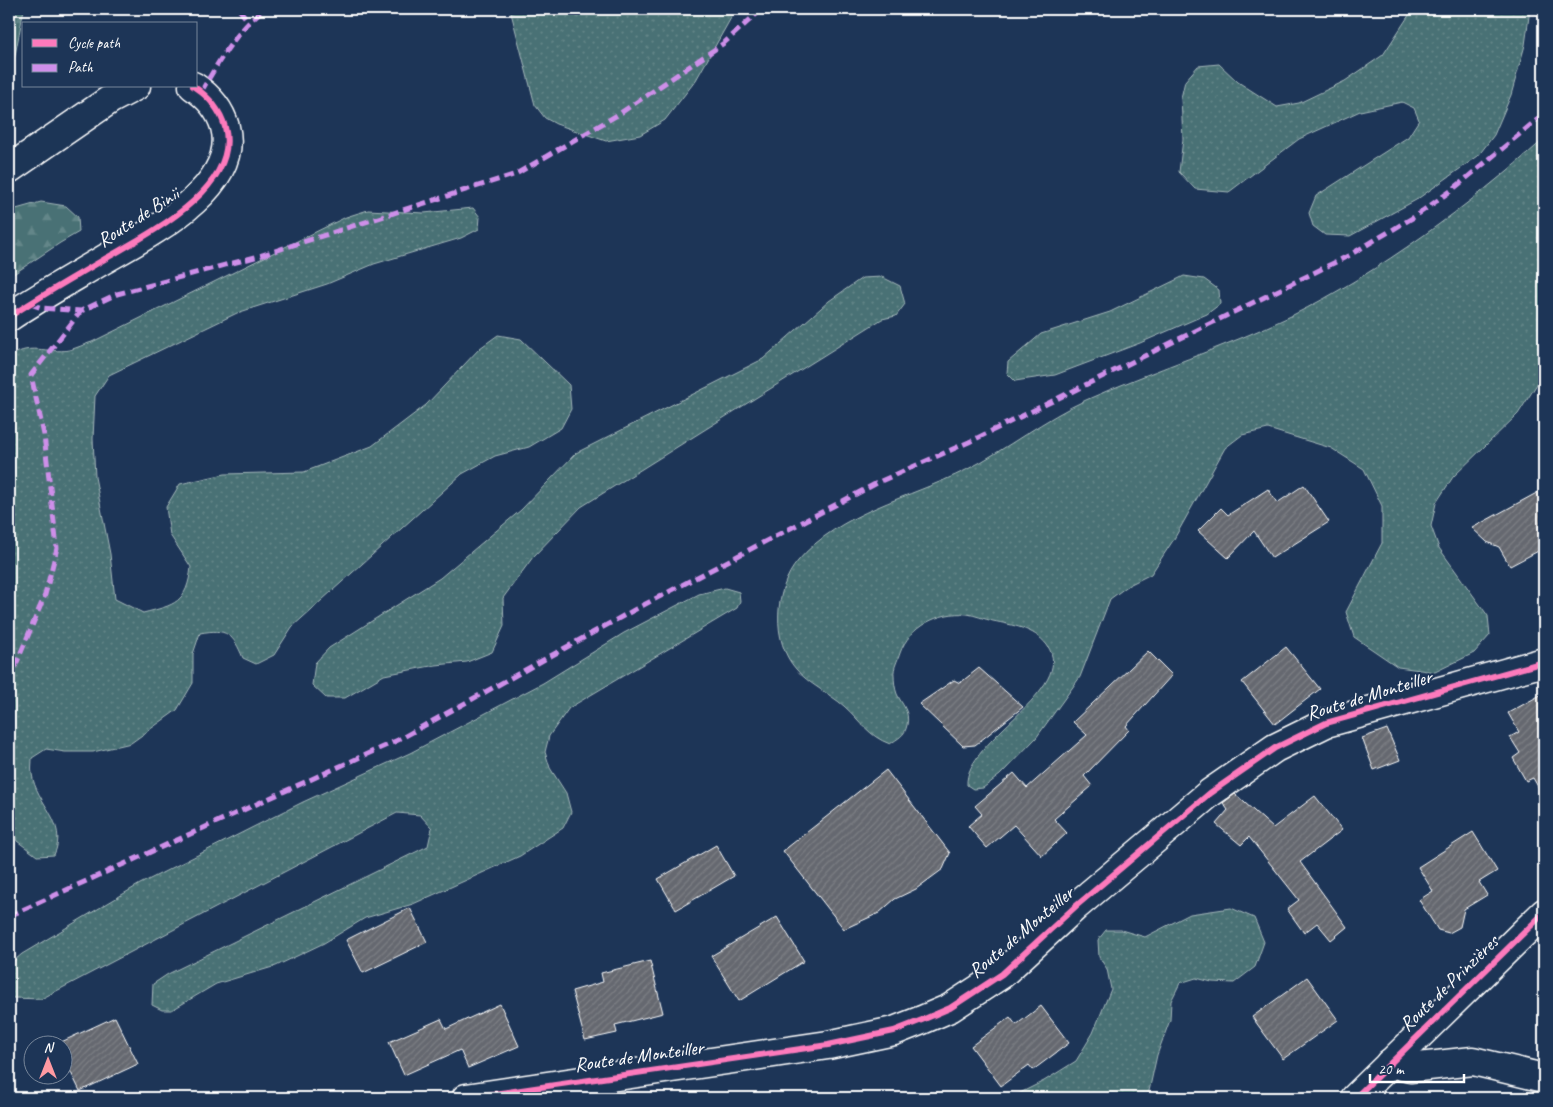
<svg xmlns="http://www.w3.org/2000/svg" width="1553" height="1107" font-family="Caveat,sans-serif">
<style>
.grass{fill:url(#grass-dots);stroke:#a4b8ba}
.forest{fill:url(#forest-firs);stroke:#a4b8ba}
.building{fill:url(#building-hatch);stroke:#fff}
.lines{fill:none;stroke-linecap:round;stroke-linejoin:round}
.street-casing{stroke:#fff;stroke-width:31}
.secondary-casing{stroke:#fff;stroke-width:31}
.street{stroke:#1d3557;stroke-width:28}
.secondary{stroke:#1d3557;stroke-width:28}
.quiet{stroke:#ce8fe9;stroke-width:5;stroke-dasharray:10 5;stroke-linecap:butt}
.cycleway-casing{stroke:#1d3557;stroke-width:9}
.cycleway{stroke:#fd7abc;stroke-width:6}
.labels{text-anchor:middle;dominant-baseline:central;stroke-width:4;stroke-linejoin:round;paint-order:stroke}
.street-label{font-size:20px;fill:#fff;stroke:#1d3557}
</style>
<defs>
<pattern id="grass-dots" width="8" height="8" patternUnits="userSpaceOnUse" patternTransform="scale(1.25)"><rect width="8" height="8" fill="#497174"/><path d="M2 2h.1M6 6h.1" fill="none" stroke="#648689" stroke-width="1.8" stroke-linecap="round"/></pattern>
<pattern id="forest-firs" width="22" height="20" patternUnits="userSpaceOnUse" patternTransform="scale(1.25)"><rect width="22" height="20" fill="#497174"/><path d="M5 1l3.5 6h-7zM16 11l3.5 6h-7z" fill="#648689"/></pattern>
<pattern id="building-hatch" width="6" height="6" patternUnits="userSpaceOnUse" patternTransform="scale(1.25)"><rect width="6" height="6" fill="#65686f"/><path d="M-1 1l2-2M0 6l6-6M5 7l2-2" fill="none" stroke="#7c7f85"/></pattern>
</defs>
<rect width="100%" height="100%" fill="#1d3557"/>
<filter id="ink" filterUnits="userSpaceOnUse"><feTurbulence type="fractalNoise" baseFrequency=".02" numOctaves="2"/><feDisplacementMap in="SourceGraphic" scale="10" xChannelSelector="R" yChannelSelector="G"/><feConvolveMatrix kernelMatrix="1 2 1 2 8 2 1 2 1" color-interpolation-filters="sRGB"/></filter>
<g filter="url(#ink)">
<!-- grass -->
<g class="grass">
<path d="M 510,9 L 736,9 L 696,80 L 665,120 L 640,135 L 606,141 L 556,124 L 545,118 L 535,105 Z"/>
<path d="M 1413,9 L 1530,9 L 1525,45 L 1511,95 L 1494,135 L 1478,156 L 1416,200 L 1350,236 L 1325,235 L 1313,226 L 1309,213 L 1316,196 L 1408,137 L 1419,120 L 1414,108 L 1402,102 L 1360,111 L 1299,139 L 1229,192 L 1195,189 L 1179,172 L 1183,139 L 1181,98 L 1185,81 L 1198,66 L 1219,64 L 1238,82 L 1277,107 L 1299,103 L 1345,81 L 1383,55 Z"/>
<path d="M 1544,139 L 1544,373 L 1518,414 L 1453,477 L 1436,503 L 1431,526 L 1439,548 L 1488,616 L 1490,635 L 1474,653 L 1435,672 L 1398,667 L 1354,637 L 1346,612 L 1382,543 L 1382,506 L 1364,469 L 1331,448 L 1268,429 L 1242,435 L 1225,448 L 1174,539 L 1151,574 L 1129,585 L 1110,599 L 1080,677 L 1036,738 L 1000,775 L 983,788 L 973,789 L 967,785 C 964,740 1079,689 1047,645 C 1034,628 1012,625 993,621 C 984,619 975,615 967,614 C 939,611 909,627 900,653 C 898,660 893,668 894,675 C 894,681 895,689 897,694 C 902,705 910,711 907,725 C 905,736 898,738 890,744 C 868,736 861,721 844,706 C 829,693 808,684 796,669 C 771,641 774,589 798,561 C 839,512 910,498 966,470 C 1007,449 1044,419 1086,400 C 1153,370 1224,348 1291,316 C 1380,272 1470,205 1544,139 Z"/>
<path d="M 473,208 L 480,217 L 479,229 L 461,238 L 374,264 L 327,284 L 237,313 L 109,375 L 95,396 L 93,439 L 95,477 L 110,554 L 115,599 L 143,613 C 175,605 187,603 191,567 L 170,535 L 166,507 L 180,484 L 225,474 L 304,472 L 372,446 L 426,405 L 480,348 L 498,335 L 521,339 L 569,385 L 571,409 L 561,428 L 529,447 L 495,456 L 462,474 L 292,627 L 274,655 L 256,664 L 243,658 C 233,634 227,628 200,633 L 193,654 L 193,683 L 177,710 L 131,743 L 93,752 L 65,752 L 46,749 L 32,758 C 32,763 31,769 32,774 C 36,804 69,822 54,855 L 37,856 L 17,841 L 9,825 L 9,359 C 25,341 49,354 69,350 C 77,348 85,344 92,342 L 346,217 L 368,210 L 424,213 Z"/>
<path d="M 1184,276 L 1204,279 L 1219,290 L 1220,304 L 1207,314 L 1140,343 L 1055,375 L 1015,381 L 1007,373 L 1008,362 L 1041,334 L 1110,312 Z"/>
<path d="M 882,277 L 900,286 L 905,304 L 896,316 L 882,319 L 581,507 L 533,557 L 503,598 L 504,626 L 492,652 L 467,662 L 436,665 L 384,675 L 345,698 L 326,698 L 312,685 L 315,663 L 329,648 L 440,578 L 521,510 L 576,453 L 763,359 L 829,301 L 862,278 Z"/>
<path d="M 725,588 L 739,592 L 740,601 L 737,608 L 569,708 L 549,736 L 545,752 L 550,768 L 566,793 L 571,812 L 563,828 L 520,856 L 413,904 L 365,918 L 324,943 L 276,966 L 216,984 L 172,1010 L 162,1010 L 152,1005 L 153,984 L 168,974 L 428,846 L 432,828 L 420,815 L 397,813 L 41,999 L 13,998 L 9,994 L 9,965 L 22,954 L 140,884 L 303,802 L 410,753 L 543,683 L 624,633 L 699,594 Z"/>
<path d="M 1231,908 L 1254,918 L 1264,942 L 1255,967 L 1234,983 L 1212,982 L 1196,978 L 1180,983 L 1171,1001 L 1170,1020 L 1157,1055 L 1149,1091 L 1145,1098 L 1010,1098 L 1044,1081 L 1076,1061 L 1093,1033 L 1111,989 L 1107,969 L 1099,957 L 1098,940 L 1106,930 L 1121,930 L 1145,937 L 1190,914 Z"/>
</g>
<!-- forest -->
<g class="forest">
<path d="M 9,9 L 24,9 L 9,86 Z"/>
<path d="M 41,202 L 66,206 L 78,217 L 79,232 L 60,243 L 9,277 L 9,211 Z"/>
</g>
<!-- building -->
<g class="building">
<path d="M 1304,485 L 1329,522 L 1272,558 L 1254,531 L 1228,558 L 1198,531 L 1221,508 L 1228,515 L 1268,489 L 1277,503 Z"/>
<path d="M 1544,489 L 1544,548 L 1510,566 L 1499,547 L 1487,542 L 1472,528 Z"/>
<path d="M 1286,647 L 1320,689 L 1275,724 L 1242,682 Z"/>
<path d="M 1148,651 L 1172,675 L 1126,726 L 1129,730 L 1084,776 L 1092,786 L 1054,819 L 1067,833 L 1042,856 L 1014,825 L 987,848 L 968,826 L 982,814 L 975,806 L 1014,773 L 1027,788 L 1087,735 L 1073,722 Z"/>
<path d="M 979,668 L 1023,707 L 975,745 L 963,746 L 919,704 L 954,680 L 960,683 Z"/>
<path d="M 1544,693 L 1544,797 L 1533,778 L 1526,781 L 1513,758 L 1520,753 L 1510,737 L 1519,732 L 1508,713 Z"/>
<path d="M 1387,729 L 1400,760 L 1374,770 L 1362,738 Z"/>
<path d="M 886,770 L 950,853 L 943,869 L 916,889 L 895,899 L 879,913 L 844,929 L 783,851 Z"/>
<path d="M 1235,794 L 1273,828 L 1315,796 L 1342,830 L 1300,862 L 1347,927 L 1331,940 L 1317,923 L 1304,933 L 1287,909 L 1299,900 L 1249,837 L 1241,845 L 1216,824 L 1228,810 L 1223,803 Z"/>
<path d="M 1473,832 L 1497,871 L 1479,882 L 1487,895 L 1464,909 L 1460,927 L 1449,933 L 1438,930 L 1419,900 L 1433,891 L 1418,867 Z"/>
<path d="M 716,845 L 734,876 L 676,910 L 658,879 Z"/>
<path d="M 410,908 L 427,942 L 363,973 L 346,940 Z"/>
<path d="M 777,917 L 804,961 L 739,1001 L 711,956 Z"/>
<path d="M 650,961 L 663,1013 L 615,1025 L 617,1033 L 585,1040 L 572,991 L 603,982 L 601,973 Z"/>
<path d="M 1307,977 L 1338,1020 L 1283,1059 L 1252,1017 Z"/>
<path d="M 500,1004 L 519,1046 L 468,1068 L 460,1050 L 404,1075 L 389,1042 L 441,1019 L 446,1029 Z"/>
<path d="M 1041,1006 L 1069,1043 L 1033,1070 L 1029,1065 L 1001,1086 L 971,1046 L 1010,1017 L 1016,1025 Z"/>
<path d="M 115,1017 L 138,1064 L 80,1091 L 62,1054 L 62,1044 L 57,1044 Z"/>
</g>
<g class="lines">
<defs>
<g id="street">
<path d="M 1390,1063 L 1410,1068 L 1473,1061 L 1544,1078"/>
<path d="M 576,1098 L 588,1088 L 590,1080"/>
<path d="M 1355,1098 L 1544,913"/>
</g>
<g id="secondary">
<path d="M 9,169 L 111,99 L 136,86"/>
<path d="M 9,317 C 39,297 71,279 103,260 C 146,235 241,189 225,127 C 220,109 208,96 193,86"/>
<path d="M 466,1098 L 828,1045 L 894,1031 L 922,1020 L 950,1008 L 1002,974 L 1076,906 L 1210,793 L 1275,748 L 1326,723 L 1544,662"/>
</g>
</defs>
<!-- street casing -->
<use href="#street" class="street-casing"/>
<!-- secondary casing -->
<use href="#secondary" class="secondary-casing"/>
<!-- street -->
<use href="#street" class="street"/>
<!-- secondary -->
<use href="#secondary" class="secondary"/>
<!-- quiet -->
<g class="quiet">
<path d="M 239,9 L 248,21"/>
<path d="M 201,92 C 219,61 236,31 264,9"/>
<path d="M 30,304 L 42,308 L 81,311 L 117,294 L 259,256 L 516,174 L 619,114 L 724,43 L 762,9"/>
<path d="M 9,681 L 45,595 L 57,548 L 44,435 L 31,375 L 81,311"/>
<path d="M 9,916 L 398,740 L 634,610 L 881,481 L 969,442 L 1348,256 L 1414,217 L 1452,190 L 1544,114"/>
</g>
<defs>
<g id="cycleway">
<path d="M 9,317 C 39,297 71,279 103,260 C 146,235 241,189 225,127 C 220,109 208,96 193,86"/>
<path d="M 466,1098 L 828,1045 L 894,1031 L 922,1020 L 950,1008 L 1002,974 L 1076,906 L 1210,793 L 1275,748 L 1326,723 L 1544,662"/>
<path d="M 1355,1098 L 1544,913"/>
</g>
</defs>
<!-- cycleway casing -->
<use href="#cycleway" class="cycleway-casing"/>
<!-- cycleway -->
<use href="#cycleway" class="cycleway"/>
</g>
</g>
<g class="labels">
<!-- street labels -->
<g class="street-label">
<text transform="translate(138 217) rotate(-33)">Route de Binii</text>
<text transform="translate(1369 695) rotate(-17)">Route de Monteiller</text>
<text transform="translate(1021 932) rotate(-40)">Route de Monteiller</text>
<text transform="translate(1449 983) rotate(-44)">Route de Prinzières</text>
<text transform="translate(639 1056) rotate(-8)">Route de Monteiller</text>
</g>
</g>
<!-- margin -->
<rect width="1553" height="1107" fill="none" stroke="#1d3557" stroke-width="30"/>
<rect x="15" y="15" width="1523" height="1077" fill="none" stroke="#fff" stroke-width="2" filter="url(#ink)"/>
<!-- legend -->
<rect x="22" y="22" width="175" height="65" fill="#1d3557" stroke="#77869a"/>
<rect x="32" y="39" width="25" height="8" fill="#fd7abc" stroke="#77869a"/>
<text x="68" y="48" font-size="15" fill="#ffffff">Cycle path</text>
<rect x="32" y="64" width="25" height="8" fill="#ce8fe9" stroke="#77869a"/>
<text x="68" y="72" font-size="15" fill="#ffffff">Path</text>
<!-- north arrow -->
<g transform="translate(48 1060)"><circle r="24" fill="#1d3557" stroke="#77869a"/>
<path d="M0-4L9 19L0 12L-9 19Z" fill="#ff9aa2"/>
<text y="-8" font-size="14" font-weight="bold" text-anchor="middle" fill="#ffffff">N</text>
</g>
<!-- scale -->
<path d="M1370 1074v8h94v-8" fill="none" stroke="#ffffff" stroke-width="2.5"/>
<text x="1378" y="1074" font-size="15" fill="#ffffff" stroke="#1d3557" stroke-width="4" paint-order="stroke">20 m</text>
</svg>
